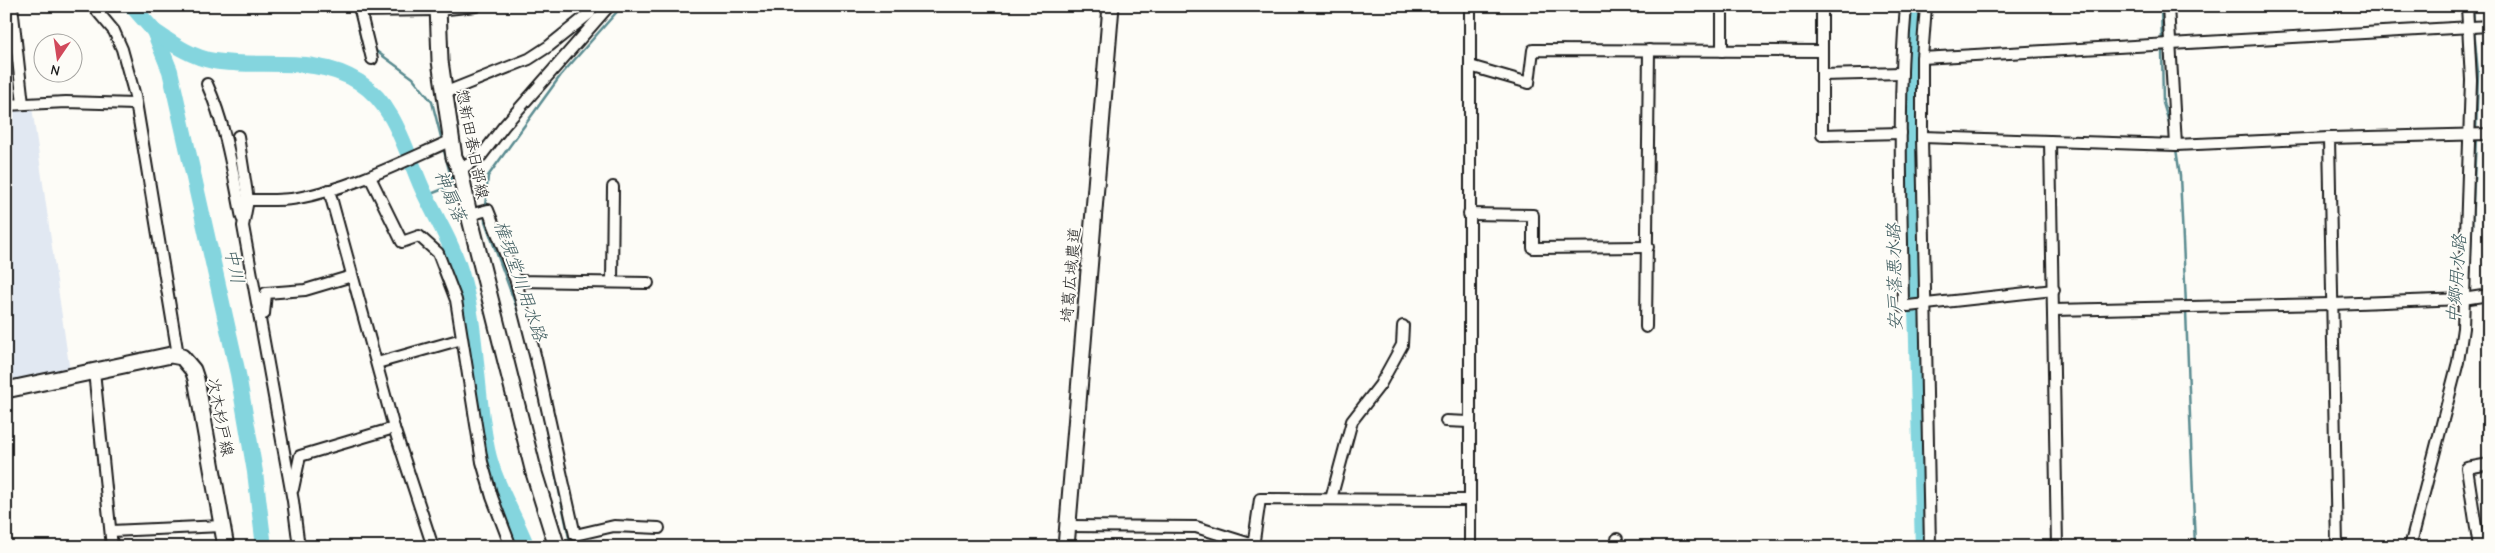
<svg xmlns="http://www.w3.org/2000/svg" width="2495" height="553" font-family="'Comic Neue','Klee One',sans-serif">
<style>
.built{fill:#e1e8f2}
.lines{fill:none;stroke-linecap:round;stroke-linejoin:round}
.stream{stroke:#5a8b90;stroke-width:2.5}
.river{stroke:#84d5de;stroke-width:16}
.street-casing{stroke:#1c1c1c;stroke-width:14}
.secondary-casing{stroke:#1c1c1c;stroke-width:19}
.street{stroke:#fdfcf7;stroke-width:10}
.secondary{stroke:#fdfcf7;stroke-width:15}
.labels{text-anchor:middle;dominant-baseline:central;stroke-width:4;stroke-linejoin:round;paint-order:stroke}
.street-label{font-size:16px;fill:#1c1c1c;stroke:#fdfcf7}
.water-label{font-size:18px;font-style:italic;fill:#405d60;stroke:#fdfcf7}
</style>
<rect width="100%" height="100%" fill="#fdfcf7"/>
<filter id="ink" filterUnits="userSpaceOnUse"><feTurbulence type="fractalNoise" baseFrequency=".02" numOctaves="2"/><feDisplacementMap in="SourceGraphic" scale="10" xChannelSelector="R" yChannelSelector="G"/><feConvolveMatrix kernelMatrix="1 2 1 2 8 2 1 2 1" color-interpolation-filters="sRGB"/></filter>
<g filter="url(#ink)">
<!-- built -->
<path class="built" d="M 32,107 L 70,372 L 6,385 L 6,108 Z"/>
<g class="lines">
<!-- stream -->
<g class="stream">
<path d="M 354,6 L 361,39 L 364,41"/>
<path d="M 2161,6 L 2162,43"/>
<path d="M 2473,6 L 2474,25"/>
<path d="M 2474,30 L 2478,73 L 2476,132"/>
<path d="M 372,48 L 413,78 L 432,102 L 442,141"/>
<path d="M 2162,48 L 2163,103 L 2171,129"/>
<path d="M 2176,149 L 2180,176 L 2186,305"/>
<path d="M 426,196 L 453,185 L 443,147"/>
<path d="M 485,207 L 488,176 L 561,75 L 622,6"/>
<path d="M 485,213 L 485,221 L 519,314"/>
<path d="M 2469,294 L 2476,137"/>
<path d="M 2186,311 L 2195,547"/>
<path d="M 2464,356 L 2466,342"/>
<path d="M 536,382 L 571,547"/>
</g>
<!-- river -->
<g class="river">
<path d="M 132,6 L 154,31 L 170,71 L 238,374 L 255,472 L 264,547"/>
<path d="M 1914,6 L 1914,240 L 1923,547"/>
<path d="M 154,31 C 173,44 191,57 214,61 C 262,69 316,54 359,82 C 396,106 405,150 422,188 C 435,217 452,242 461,273 C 478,330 475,391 487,449 C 494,483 514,514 527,547"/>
</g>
<defs>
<g id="street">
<path d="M 12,6 L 23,104"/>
<path d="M 93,6 L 114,31 L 122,49 L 135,96 L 178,355"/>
<path d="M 359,6 L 372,59"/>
<path d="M 1926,6 L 1922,58 L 1922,137 L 1930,547"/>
<path d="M 2168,6 L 2176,145"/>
<path d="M 360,11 L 438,10 L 476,6"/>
<path d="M 1722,51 L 1722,6"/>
<path d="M 1822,51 L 1822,135 L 1901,133"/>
<path d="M 1922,58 L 2489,26"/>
<path d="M 1470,66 L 1529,83 L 1533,50 L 1822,51 L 1822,6"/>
<path d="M 1822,75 L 1902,73"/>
<path d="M 207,84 C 226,126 233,173 242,218"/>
<path d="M 444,93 L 529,59 L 549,46 L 590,13"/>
<path d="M 6,105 L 66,102 L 135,104"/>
<path d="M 238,136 L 248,200 L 243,226 L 293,501 L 299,547"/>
<path d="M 1922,137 L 2176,145 L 2329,138"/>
<path d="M 2050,141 L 2057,547"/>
<path d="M 460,170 L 481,156 L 504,126 L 609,6"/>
<path d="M 370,177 L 402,242 L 419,236 L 438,253 L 456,300 L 482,462 L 492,497 L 511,547"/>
<path d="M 329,190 L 394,428 L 433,547"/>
<path d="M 248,200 C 264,200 282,201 298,198 C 352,188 402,162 452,140"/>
<path d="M 1469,214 L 1533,215 L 1533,248 L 1648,247"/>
<path d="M 469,215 L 488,210 L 516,281 L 648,283"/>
<path d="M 516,281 L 536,359 L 575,535 L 614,526 L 659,528"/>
<path d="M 612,282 L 613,187"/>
<path d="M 1908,306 L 2054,290"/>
<path d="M 1903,307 C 1902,207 1897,106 1906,6"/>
<path d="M 2053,310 L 2332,304 L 2463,299 L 2489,295"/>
<path d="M 264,314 L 266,293 L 305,290 L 352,276"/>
<path d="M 1646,327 L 1649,50"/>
<path d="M 377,363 L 462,339"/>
<path d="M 94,371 L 112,547"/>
<path d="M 1446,421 L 1469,422"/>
<path d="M 293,489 L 300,456 L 394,428"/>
<path d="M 1331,499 L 1352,421 L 1380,385 L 1402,345 L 1403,326"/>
<path d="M 1067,526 L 1196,527 L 1260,547"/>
<path d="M 111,531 L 222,526"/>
<path d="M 1253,547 L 1260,499 L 1470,500"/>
<path d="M 1470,547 L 1470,6"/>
<path d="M 1617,547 L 1617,539"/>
<path d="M 2337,547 L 2329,138 L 2489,134"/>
<path d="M 2410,547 L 2458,362 L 2463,328 L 2471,80 L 2467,6"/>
<path d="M 2479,547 L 2467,468 L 2489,464"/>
</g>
<g id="secondary">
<path d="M 438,6 L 440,61 L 454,157 L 460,170 L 469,215 L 534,473 L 557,547"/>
<path d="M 6,390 L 171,355 L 182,357 L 193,370 L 196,379 L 226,547"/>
<path d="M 1066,547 L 1111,6"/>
</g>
</defs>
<!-- street casing -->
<use href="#street" class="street-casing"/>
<!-- secondary casing -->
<use href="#secondary" class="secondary-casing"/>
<!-- street -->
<use href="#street" class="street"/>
<!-- secondary -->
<use href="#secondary" class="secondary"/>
</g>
</g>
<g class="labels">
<!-- street labels -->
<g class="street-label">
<text transform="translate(472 144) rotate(79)">惣新田春日部線</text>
<text transform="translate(1071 275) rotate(-85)">埼葛広域農道</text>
<text transform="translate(220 417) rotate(79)">次木杉戸線</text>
</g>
<!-- water labels -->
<g class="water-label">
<text transform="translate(450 196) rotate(67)">神扇落</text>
<text transform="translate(234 266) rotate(78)">中川</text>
<text transform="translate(1895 277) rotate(-91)">安戸落悪水路</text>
<text transform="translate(2457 279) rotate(-86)">中郷用水路</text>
<text transform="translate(520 281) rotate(71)">権現堂川用水路</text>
</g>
</g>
<!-- margin -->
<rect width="2495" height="553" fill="none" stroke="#fdfcf7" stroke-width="25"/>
<rect x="12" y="12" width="2470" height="528" fill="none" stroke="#1c1c1c" stroke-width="2" filter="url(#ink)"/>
<!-- north arrow -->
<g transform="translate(58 58) rotate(193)"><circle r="24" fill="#fdfcf7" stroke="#a3a29f"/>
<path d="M0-4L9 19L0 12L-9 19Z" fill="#d1495b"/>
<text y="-8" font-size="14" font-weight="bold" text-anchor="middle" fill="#1c1c1c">N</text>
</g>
</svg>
